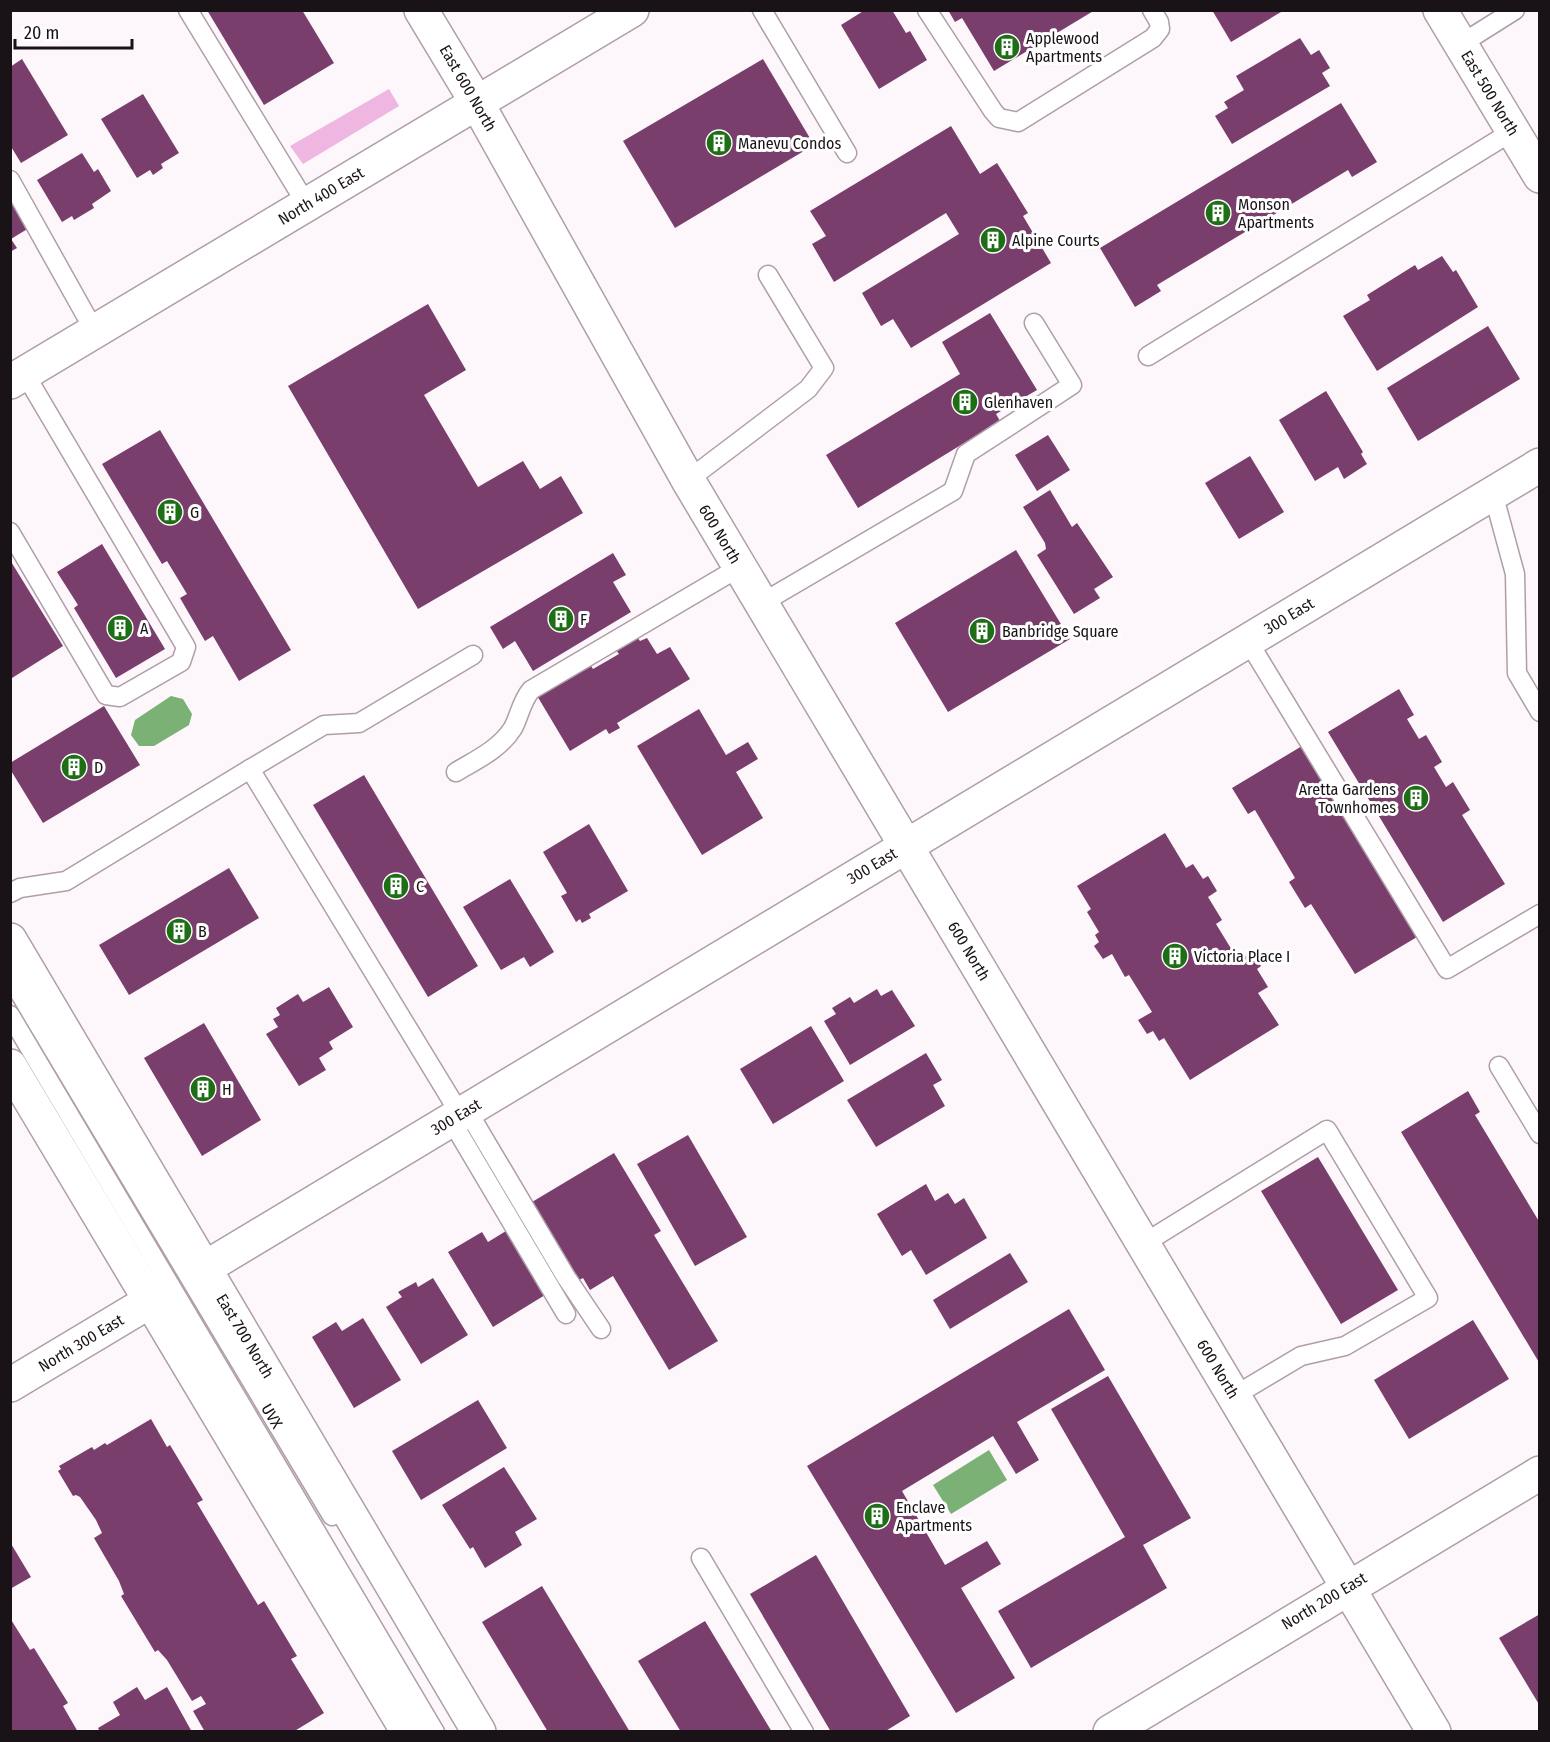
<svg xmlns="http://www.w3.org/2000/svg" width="1550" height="1742" font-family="'Fira Sans Condensed',sans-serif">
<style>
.green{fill:#eeb6e0}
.water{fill:#7bb175}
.building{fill:#793e6c}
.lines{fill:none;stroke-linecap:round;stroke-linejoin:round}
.lane-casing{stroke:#af9eaa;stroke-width:21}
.street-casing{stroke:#af9eaa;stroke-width:36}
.secondary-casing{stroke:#af9eaa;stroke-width:36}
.lane{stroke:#fff;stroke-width:18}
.street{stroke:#fff;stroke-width:33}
.secondary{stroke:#fff;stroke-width:33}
.labels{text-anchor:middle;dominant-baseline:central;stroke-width:6;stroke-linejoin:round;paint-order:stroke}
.poi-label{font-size:16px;fill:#191317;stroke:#fff;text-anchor:start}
.street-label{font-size:16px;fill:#191317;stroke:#fff}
</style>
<rect width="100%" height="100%" fill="#fdf6fb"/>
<!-- green -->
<path class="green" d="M 389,89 L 399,106 L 303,164 L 290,146 Z"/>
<!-- water -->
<g class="water">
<path d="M 171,696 L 183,699 L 192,714 L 189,725 L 154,746 L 139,746 L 131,735 L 135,720 Z"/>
<path d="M 989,1450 L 1007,1480 L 951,1514 L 933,1485 Z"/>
</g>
<!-- building -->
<g class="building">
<path d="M 207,10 L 302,10 L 334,63 L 264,105 Z"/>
<path d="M 865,10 L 892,10 L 906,33 L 910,31 L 927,60 L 879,89 L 841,25 Z"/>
<path d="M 948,10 L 1095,10 L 994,71 L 962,18 L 955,22 Z"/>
<path d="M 1212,10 L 1279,10 L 1281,12 L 1231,42 Z"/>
<path d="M 1300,38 L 1311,55 L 1319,50 L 1330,68 L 1322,73 L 1330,86 L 1232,144 L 1215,116 L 1228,108 L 1224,102 L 1244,90 L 1236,76 Z"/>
<path d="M 22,59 L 68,135 L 21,163 L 10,145 L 10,67 Z"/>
<path d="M 763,59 L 814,145 L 675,228 L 623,141 Z"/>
<path d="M 143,94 L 179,153 L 161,164 L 163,168 L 153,175 L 150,170 L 137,178 L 101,119 Z"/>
<path d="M 1341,103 L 1377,162 L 1352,177 L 1348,170 L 1157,285 L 1161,291 L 1135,307 L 1100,248 Z"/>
<path d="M 951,126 L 980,174 L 997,163 L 1028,213 L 1023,216 L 1051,263 L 911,348 L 893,319 L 881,326 L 862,293 L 959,234 L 946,213 L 834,282 L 812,244 L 826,236 L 810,211 Z"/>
<path d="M 82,153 L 94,172 L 98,169 L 111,191 L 92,204 L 94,208 L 74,220 L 72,216 L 62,222 L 37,180 Z"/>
<path d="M 10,197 L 29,228 L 11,239 L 17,248 L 10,252 Z"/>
<path d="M 1442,256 L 1453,272 L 1456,270 L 1478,307 L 1377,371 L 1343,316 L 1370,300 L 1367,295 L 1415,265 L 1418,270 Z"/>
<path d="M 428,304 L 466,370 L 424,395 L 478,487 L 523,461 L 540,489 L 561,476 L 583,513 L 418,609 L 288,386 Z"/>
<path d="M 990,313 L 1037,390 L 996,414 L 1000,421 L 858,508 L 826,455 L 960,374 L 942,342 Z"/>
<path d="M 1488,326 L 1520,379 L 1418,441 L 1387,388 Z"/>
<path d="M 1326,391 L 1363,452 L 1361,454 L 1367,464 L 1344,479 L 1338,467 L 1315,481 L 1279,420 Z"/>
<path d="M 160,430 L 291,650 L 239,681 L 213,636 L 205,641 L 180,598 L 187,594 L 167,561 L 162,564 L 102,464 Z"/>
<path d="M 1048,435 L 1070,470 L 1037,491 L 1015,455 Z"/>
<path d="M 1250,456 L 1284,512 L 1239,539 L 1205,483 Z"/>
<path d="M 1050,490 L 1072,527 L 1077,523 L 1113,577 L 1094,589 L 1100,598 L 1074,614 L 1037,555 L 1046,549 L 1045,543 L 1023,507 Z"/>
<path d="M 102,544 L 165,649 L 116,678 L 74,608 L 78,605 L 57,572 Z"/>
<path d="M 1016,550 L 1070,639 L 948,712 L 895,623 Z"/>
<path d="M 613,553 L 626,575 L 613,582 L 631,612 L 533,671 L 515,641 L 503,649 L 490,627 Z"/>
<path d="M 10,560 L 63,646 L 12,678 L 10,676 Z"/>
<path d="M 637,637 L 640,641 L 647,638 L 657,654 L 670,647 L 690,679 L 617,723 L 620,728 L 609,734 L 606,729 L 570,751 L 536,694 L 589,663 L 593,669 L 619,654 L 616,650 Z"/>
<path d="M 1399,689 L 1414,715 L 1407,719 L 1419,739 L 1426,735 L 1442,762 L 1434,767 L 1446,787 L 1453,782 L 1470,810 L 1462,815 L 1505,884 L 1443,922 L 1328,732 Z"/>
<path d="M 104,706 L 140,765 L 43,823 L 10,769 L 10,763 Z"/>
<path d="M 699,709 L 726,755 L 748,742 L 758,759 L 736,772 L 763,818 L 702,855 L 637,746 Z"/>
<path d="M 1302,746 L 1417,937 L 1355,974 L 1311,904 L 1305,908 L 1289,882 L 1295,878 L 1255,810 L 1248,814 L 1232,788 Z"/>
<path d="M 364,775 L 478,966 L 428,997 L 313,805 Z"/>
<path d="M 589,824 L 628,891 L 589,914 L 591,918 L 582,923 L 580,919 L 576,922 L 561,896 L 567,893 L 543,852 Z"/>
<path d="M 1165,833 L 1186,868 L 1193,864 L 1203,879 L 1208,876 L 1217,891 L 1208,897 L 1222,920 L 1216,924 L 1238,960 L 1252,952 L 1261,966 L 1257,969 L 1268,987 L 1258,993 L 1279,1025 L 1190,1080 L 1164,1038 L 1159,1041 L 1153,1031 L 1147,1034 L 1138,1020 L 1152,1012 L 1129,975 L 1125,977 L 1112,954 L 1103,959 L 1094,946 L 1099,942 L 1095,935 L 1099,932 L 1087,912 L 1091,909 L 1077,886 Z"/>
<path d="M 229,868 L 259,918 L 129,995 L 99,945 Z"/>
<path d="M 510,879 L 554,952 L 530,967 L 524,957 L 501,970 L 463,907 Z"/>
<path d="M 329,987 L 353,1027 L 329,1042 L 333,1049 L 319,1058 L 326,1070 L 299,1086 L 266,1034 L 278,1027 L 273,1019 L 280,1015 L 276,1008 L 298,994 L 303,1002 Z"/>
<path d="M 877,989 L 881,996 L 892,990 L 915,1026 L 850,1065 L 824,1021 L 836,1014 L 832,1008 L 850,997 L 854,1003 Z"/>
<path d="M 204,1023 L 261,1120 L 202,1156 L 144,1058 Z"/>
<path d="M 811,1026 L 844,1081 L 773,1124 L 740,1069 Z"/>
<path d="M 926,1053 L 942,1080 L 933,1085 L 945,1106 L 876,1147 L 847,1100 Z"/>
<path d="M 1468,1091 L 1480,1112 L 1475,1115 L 1540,1223 L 1540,1364 L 1401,1132 Z"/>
<path d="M 688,1135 L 747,1237 L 695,1266 L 637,1164 Z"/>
<path d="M 614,1153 L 661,1231 L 654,1235 L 718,1341 L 669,1370 L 613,1276 L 590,1290 L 583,1278 L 574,1283 L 527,1205 Z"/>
<path d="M 1318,1157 L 1398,1290 L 1341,1324 L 1261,1191 Z"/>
<path d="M 926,1184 L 935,1201 L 948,1193 L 955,1204 L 964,1198 L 987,1238 L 926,1275 L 911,1250 L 902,1256 L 877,1214 Z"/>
<path d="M 506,1231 L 545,1295 L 493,1327 L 448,1252 L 482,1232 L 488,1242 Z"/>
<path d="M 1010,1253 L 1028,1282 L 950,1329 L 933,1300 Z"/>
<path d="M 433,1278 L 468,1335 L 421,1364 L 386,1307 L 402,1297 L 398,1292 L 416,1282 L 418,1287 Z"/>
<path d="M 1069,1309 L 1105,1370 L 1017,1422 L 1039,1460 L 1016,1474 L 993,1436 L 902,1491 L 945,1565 L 987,1541 L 1001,1564 L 961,1588 L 1015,1678 L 956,1713 L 807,1466 Z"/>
<path d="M 363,1318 L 401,1380 L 354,1408 L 312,1337 L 336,1322 L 342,1331 Z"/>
<path d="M 1473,1320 L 1509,1379 L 1409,1439 L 1374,1380 Z"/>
<path d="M 1108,1376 L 1191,1518 L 1143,1545 L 1167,1588 L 1031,1668 L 998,1611 L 1125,1537 L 1051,1409 Z"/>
<path d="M 478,1400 L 507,1448 L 421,1500 L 392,1451 Z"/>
<path d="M 151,1419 L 167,1447 L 170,1445 L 203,1500 L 197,1503 L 258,1605 L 264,1601 L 297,1656 L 291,1659 L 324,1713 L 293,1732 L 205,1732 L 193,1711 L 206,1704 L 201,1696 L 192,1701 L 167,1660 L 158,1650 L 155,1652 L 121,1596 L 124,1594 L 119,1581 L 94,1538 L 102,1533 L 96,1520 L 80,1497 L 76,1495 L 73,1496 L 58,1471 L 61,1469 L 59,1466 L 92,1447 L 94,1450 L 105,1443 L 107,1445 Z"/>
<path d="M 504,1467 L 537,1519 L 515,1532 L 522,1545 L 485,1568 L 473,1547 L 470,1549 L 442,1505 Z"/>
<path d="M 10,1542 L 31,1577 L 10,1589 Z"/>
<path d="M 816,1555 L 910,1716 L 884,1732 L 831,1732 L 750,1594 Z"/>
<path d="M 542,1586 L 630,1732 L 548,1732 L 482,1622 Z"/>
<path d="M 1540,1614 L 1540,1706 L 1499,1638 Z"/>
<path d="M 10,1618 L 30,1650 L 34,1648 L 68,1703 L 63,1706 L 78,1732 L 10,1732 Z"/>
<path d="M 705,1621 L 772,1732 L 681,1732 L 638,1661 Z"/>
<path d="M 137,1687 L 145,1700 L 167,1687 L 192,1732 L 100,1732 L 98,1728 L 120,1715 L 113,1702 Z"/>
</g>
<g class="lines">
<defs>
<g id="lane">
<path d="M 188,10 L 307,205"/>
<path d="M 762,10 L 847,153"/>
<path d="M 927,10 L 993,111 L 999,118 L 1018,122 L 1153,38 L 1160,29 L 1159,22 L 1152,10"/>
<path d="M 1461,44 L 1515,10"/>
<path d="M 10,180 L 95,332"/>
<path d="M 1148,356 L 1513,131"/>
<path d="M 688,480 L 808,389 L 824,368 L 768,275"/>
<path d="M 1493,493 L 1515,574 L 1517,673 L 1540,712"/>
<path d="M 10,532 L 106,695 L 120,697 L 181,662 L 186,647 L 25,374"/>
<path d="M 762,603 L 953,491 L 966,454 L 1072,385 L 1034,323"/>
<path d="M 1248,641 L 1447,969 L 1540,914"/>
<path d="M 250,769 L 324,725 L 359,723 L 473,655"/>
<path d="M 456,772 C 476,760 500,749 513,728 C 520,715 521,702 531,690 L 740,567"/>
<path d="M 10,893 L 20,888 L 66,881 L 250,769 L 460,1114"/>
<path d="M 10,977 L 332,1516"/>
<path d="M 10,1015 L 435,1732"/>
<path d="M 1499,1066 L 1540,1134"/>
<path d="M 467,1110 L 566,1277 L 601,1329"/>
<path d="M 451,1120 L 566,1314"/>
<path d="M 1143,1244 L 1327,1130 L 1428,1298 L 1345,1346 L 1301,1356 L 1234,1396"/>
<path d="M 701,1558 L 804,1732"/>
</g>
<g id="street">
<path d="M 421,10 L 477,103 L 688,480 L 1434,1732"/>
<path d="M 205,1268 L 1540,465"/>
<path d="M 10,1385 L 152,1300"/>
<path d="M 1110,1732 L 1540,1473"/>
</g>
<g id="secondary">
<path d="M 1440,10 L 1540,176"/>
<path d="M 10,382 L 632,10"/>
<path d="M 10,940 L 479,1732"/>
<path d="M 10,1066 L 408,1732"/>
</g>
</defs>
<!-- lane casing -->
<use href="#lane" class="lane-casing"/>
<!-- street casing -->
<use href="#street" class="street-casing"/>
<!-- secondary casing -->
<use href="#secondary" class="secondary-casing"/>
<!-- lane -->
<use href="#lane" class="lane"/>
<!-- street -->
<use href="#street" class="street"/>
<!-- secondary -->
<use href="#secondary" class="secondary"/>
</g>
<!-- icons -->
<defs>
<symbol id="building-disc" viewBox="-11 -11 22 22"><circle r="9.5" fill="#1d6e15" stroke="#fff"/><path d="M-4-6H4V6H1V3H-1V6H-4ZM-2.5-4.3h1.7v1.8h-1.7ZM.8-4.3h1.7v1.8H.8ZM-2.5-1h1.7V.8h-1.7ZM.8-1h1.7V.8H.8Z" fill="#fff"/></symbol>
</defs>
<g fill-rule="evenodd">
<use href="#building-disc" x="992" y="32" width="30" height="30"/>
<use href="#building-disc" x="704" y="128" width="30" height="30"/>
<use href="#building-disc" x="1203" y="198" width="30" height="30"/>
<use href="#building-disc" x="978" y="225" width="30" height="30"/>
<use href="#building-disc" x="950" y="387" width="30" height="30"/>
<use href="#building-disc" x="155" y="497" width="30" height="30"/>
<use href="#building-disc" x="546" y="604" width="30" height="30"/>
<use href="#building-disc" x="105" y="613" width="30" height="30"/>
<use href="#building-disc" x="967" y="616" width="30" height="30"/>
<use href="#building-disc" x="59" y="752" width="30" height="30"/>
<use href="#building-disc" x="1401" y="783" width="30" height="30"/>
<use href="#building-disc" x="381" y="871" width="30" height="30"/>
<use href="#building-disc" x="164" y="916" width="30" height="30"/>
<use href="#building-disc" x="1160" y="941" width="30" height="30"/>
<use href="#building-disc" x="188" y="1074" width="30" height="30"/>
<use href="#building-disc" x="862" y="1501" width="30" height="30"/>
</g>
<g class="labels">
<!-- poi labels -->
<g class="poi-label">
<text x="1026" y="38">Applewood<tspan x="1026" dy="18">Apartments</tspan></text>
<text x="738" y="143">Manevu Condos</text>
<text x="1238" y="204">Monson<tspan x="1238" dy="18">Apartments</tspan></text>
<text x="1012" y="240">Alpine Courts</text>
<text x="984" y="402">Glenhaven</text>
<text x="190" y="512">G</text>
<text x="580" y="619">F</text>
<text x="140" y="628">A</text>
<text x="1002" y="631">Banbridge Square</text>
<text x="94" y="767">D</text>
<text x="1396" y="789" text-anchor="end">Aretta Gardens<tspan x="1396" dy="18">Townhomes</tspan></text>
<text x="416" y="886">C</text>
<text x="198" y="931">B</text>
<text x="1194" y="956">Victoria Place I</text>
<text x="222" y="1089">H</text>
<text x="896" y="1507">Enclave<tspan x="896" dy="18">Apartments</tspan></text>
</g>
<!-- street labels -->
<g class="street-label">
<text transform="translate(468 88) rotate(60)">East 600 North</text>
<text transform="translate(1490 93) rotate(59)">East 500 North</text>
<text transform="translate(321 196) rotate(-31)">North 400 East</text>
<text transform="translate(720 534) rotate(59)">600 North</text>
<text transform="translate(1289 616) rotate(-31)">300 East</text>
<text transform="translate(872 866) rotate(-31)">300 East</text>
<text transform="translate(969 951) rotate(59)">600 North</text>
<text transform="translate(456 1117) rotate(-31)">300 East</text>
<text transform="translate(245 1336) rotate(59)">East 700 North</text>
<text transform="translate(81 1343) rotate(-31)">North 300 East</text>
<text transform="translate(1218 1369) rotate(59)">600 North</text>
<text transform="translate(272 1416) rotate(59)">UVX</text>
<text transform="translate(1324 1601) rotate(-31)">North 200 East</text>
</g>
</g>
<!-- border -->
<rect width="1550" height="1742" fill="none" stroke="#191317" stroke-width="24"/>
<!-- scale -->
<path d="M15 39v9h117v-9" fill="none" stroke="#191317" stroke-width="3"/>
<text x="24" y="39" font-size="18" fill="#191317" stroke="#ffffff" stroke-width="4.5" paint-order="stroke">20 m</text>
</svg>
